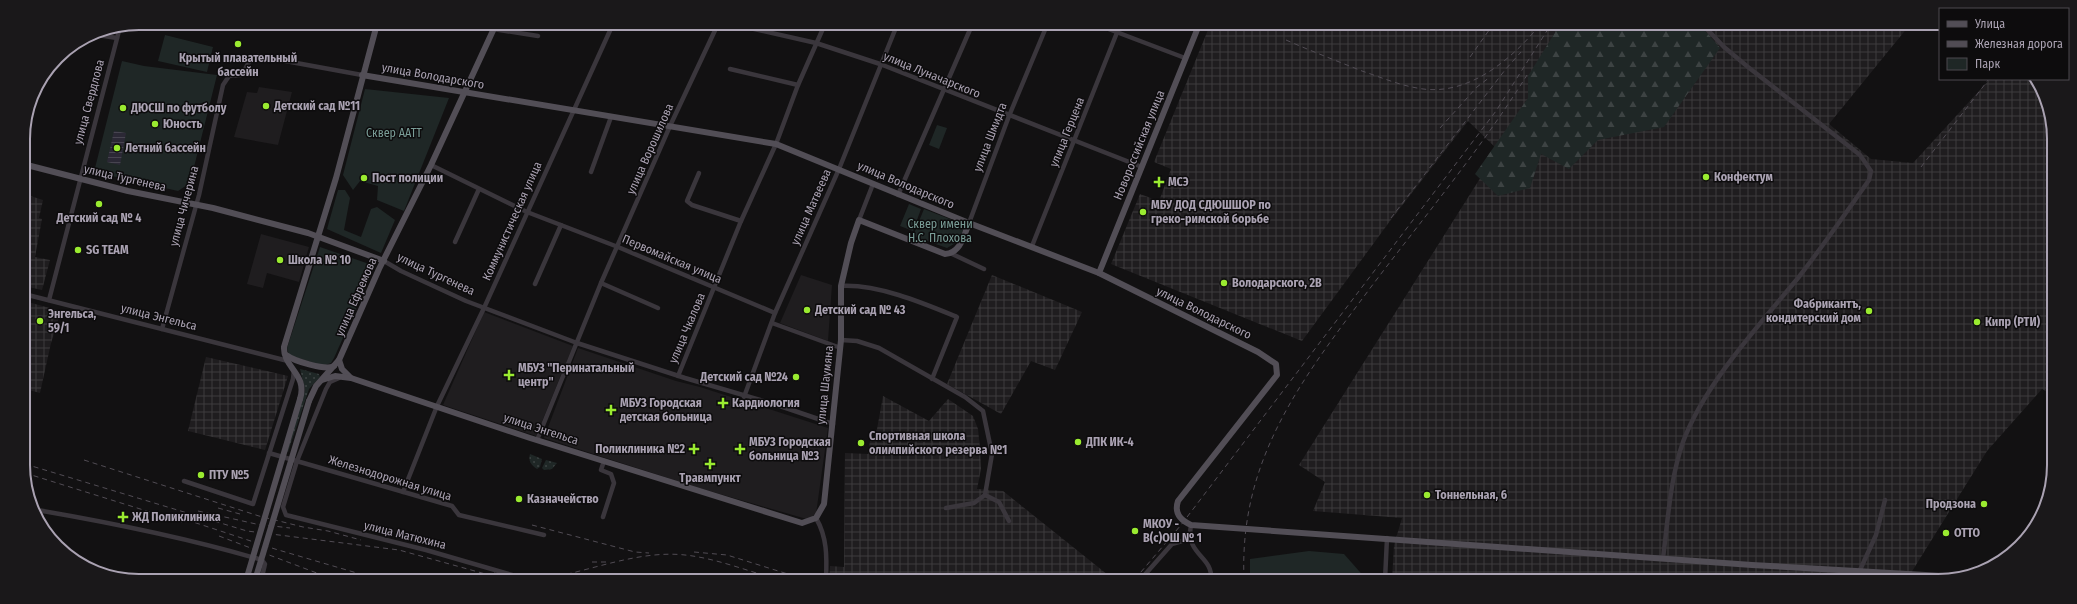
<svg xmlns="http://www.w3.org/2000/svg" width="2077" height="604" font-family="'Fira Sans Condensed',sans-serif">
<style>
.built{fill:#1f1d1f}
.industrial{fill:url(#industrial-grid)}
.grass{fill:url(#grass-dots)}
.forest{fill:url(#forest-firs)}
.green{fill:#1f2726}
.water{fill:url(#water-rules)}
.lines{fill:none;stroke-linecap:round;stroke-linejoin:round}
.minor{stroke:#3a363c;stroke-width:4.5}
.major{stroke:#524e56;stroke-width:6}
.rail{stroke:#514c54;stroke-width:1;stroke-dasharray:5 4;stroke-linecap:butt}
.major-bridge{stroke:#524e56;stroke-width:6}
.poi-dot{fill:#9aeb30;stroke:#0d0c0d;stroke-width:1.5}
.labels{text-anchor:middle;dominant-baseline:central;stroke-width:3;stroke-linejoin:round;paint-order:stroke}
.poi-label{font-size:12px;font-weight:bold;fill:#aaa2b2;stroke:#0d0c0d;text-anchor:start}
.street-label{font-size:12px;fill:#aaa2b2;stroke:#0d0c0d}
.park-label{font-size:12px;fill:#7a9d97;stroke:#0d0c0d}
.rim{fill:none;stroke:#aaa2b2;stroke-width:2}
</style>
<defs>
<pattern id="industrial-grid" width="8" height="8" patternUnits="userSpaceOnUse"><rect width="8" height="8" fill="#1f1d1f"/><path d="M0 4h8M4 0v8" fill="none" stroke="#3d3b3d"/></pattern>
<pattern id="grass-dots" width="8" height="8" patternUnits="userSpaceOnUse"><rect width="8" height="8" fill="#1f2726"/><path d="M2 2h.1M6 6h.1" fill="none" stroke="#3d4343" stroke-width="1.8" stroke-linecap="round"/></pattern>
<pattern id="forest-firs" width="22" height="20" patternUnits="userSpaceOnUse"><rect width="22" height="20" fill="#1f2726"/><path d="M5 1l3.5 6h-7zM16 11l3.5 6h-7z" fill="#3d4343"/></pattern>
<pattern id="water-rules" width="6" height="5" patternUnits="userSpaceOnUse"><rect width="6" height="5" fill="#2b2835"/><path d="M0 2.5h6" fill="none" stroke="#474450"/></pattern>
</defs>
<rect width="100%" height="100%" fill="#121112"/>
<!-- built -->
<g class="built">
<path d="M 259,87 L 292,92 L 278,145 L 234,137 L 247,92 L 257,93 Z"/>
<path d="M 261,234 L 309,247 L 299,282 L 267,273 L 263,288 L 247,284 Z"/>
<path d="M 801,275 L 832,285 L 828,341 L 780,323 Z"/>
<path d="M 484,312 L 573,346 L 536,436 L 443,405 Z"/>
<path d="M 578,348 L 676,381 L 700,387 L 828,428 L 816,514 L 810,520 L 699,488 L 544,438 Z"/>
</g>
<!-- industrial -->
<g class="industrial">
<path d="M 1210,25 L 1908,27 L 1829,124 L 1871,159 L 1913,163 L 1990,79 L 2032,79 L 2052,116 L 2051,394 L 2042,389 L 1987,451 L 1906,581 L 1392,580 L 1394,545 L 1402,518 L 1313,511 L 1325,482 L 1299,465 L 1498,150 L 1468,121 L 1390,221 L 1302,341 L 1111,264 L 1140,194 L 1159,201 L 1171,169 L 1154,162 Z"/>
<path d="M 24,194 L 43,200 L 39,218 L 42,219 L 35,257 L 50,260 L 42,290 L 24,286 Z"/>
<path d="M 992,275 L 1082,312 L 1055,370 L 1031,361 L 1001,414 L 947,384 Z"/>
<path d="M 24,301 L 61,311 L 51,343 L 40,393 L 25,389 Z"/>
<path d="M 206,357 L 288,376 L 265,450 L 188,431 Z"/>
<path d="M 883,396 L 929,421 L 948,399 L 973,416 L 978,429 L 980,449 L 981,469 L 977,489 L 1003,491 L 1113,579 L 829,579 L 830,566 L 844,567 L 845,453 L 868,454 L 870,441 L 875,440 Z"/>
</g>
<!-- grass -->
<g class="grass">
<path d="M 300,369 L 319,374 L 320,377 L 309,389 L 288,452 L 286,451 L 305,390 Z"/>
<path d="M 530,454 L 542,459 L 540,467 L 537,469 C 531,465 528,461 530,454 Z"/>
<path d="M 546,460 L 557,463 L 552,469 L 544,470 L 542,468 Z"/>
</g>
<!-- forest -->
<path class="forest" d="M 1559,26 L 1701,26 L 1720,48 L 1664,127 L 1598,140 L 1569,169 L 1541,154 L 1530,188 L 1498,196 L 1475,174 L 1528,98 L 1528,76 Z"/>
<!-- green -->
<g class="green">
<path d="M 165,35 L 213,47 L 207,72 L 158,61 Z"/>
<path d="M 122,61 L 144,66 L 217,75 L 190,183 L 178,191 L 94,172 Z"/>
<path d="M 365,89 L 449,98 L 404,211 L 377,200 L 378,186 L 360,181 L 353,190 L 343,175 Z"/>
<path d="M 937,125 L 947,128 L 939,149 L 929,145 Z"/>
<path d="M 338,190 L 345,190 L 350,198 L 344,230 L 361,237 L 371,209 L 377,207 L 395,220 L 381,253 L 327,229 Z"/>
<path d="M 909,204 L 921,209 L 913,231 L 900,226 Z"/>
<path d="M 924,209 L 965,225 L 959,241 L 947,248 L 913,236 Z"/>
<path d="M 320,247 L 375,266 L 334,358 L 331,363 L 323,366 L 289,355 L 287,348 Z"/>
<path d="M 1309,551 L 1344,554 L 1367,580 L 1250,579 L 1250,559 Z"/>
</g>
<!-- water -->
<path class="water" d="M 114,131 L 126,133 L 120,165 L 107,162 Z"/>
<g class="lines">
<!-- minor -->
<g class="minor">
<path d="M 732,24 L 816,43 L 880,64 L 1142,167"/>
<path d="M 1098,25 L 1185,58"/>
<path d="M 493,29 L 538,36"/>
<path d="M 91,34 L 117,38"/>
<path d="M 730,69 L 798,85"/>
<path d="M 431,165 L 527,212 L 618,247 L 775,313"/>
<path d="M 591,172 L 611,117"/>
<path d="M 699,173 L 687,201 L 692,205 L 741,221"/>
<path d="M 898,195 L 972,25"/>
<path d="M 859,220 L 873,184"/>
<path d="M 969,223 L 1009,116 L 1047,25"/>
<path d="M 455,242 L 479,189"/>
<path d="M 1032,246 L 1120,25"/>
<path d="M 950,253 L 984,269"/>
<path d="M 384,261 L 401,271 L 466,301 L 577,343 L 685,378 L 777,405 L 833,424"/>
<path d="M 601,283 L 658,308"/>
<path d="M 535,284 L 561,225"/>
<path d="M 841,286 C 878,284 923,303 957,317 L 932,379"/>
<path d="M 24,294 L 288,361"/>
<path d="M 49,300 L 120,27"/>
<path d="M 772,323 L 838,347"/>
<path d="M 162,329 L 199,195 L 223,85 L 229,76 L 241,75 C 248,67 247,59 258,56 L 362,75"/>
<path d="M 841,340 L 857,341 L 879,348 L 965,397 L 983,411 L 992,454 L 985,495 L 974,503 L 946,508"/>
<path d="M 678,376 L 741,221 L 776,144 L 798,85 L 825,24"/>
<path d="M 339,378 L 330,382 L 326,389 L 297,461 L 283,507 L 286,515 L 426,550 L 519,577"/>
<path d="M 744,397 L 775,313 L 839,169 L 897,25"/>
<path d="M 537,440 L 601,283 L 670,126 L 718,24"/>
<path d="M 269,453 L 452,506 L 459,515 L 544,535"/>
<path d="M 184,481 L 253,504 L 293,379 L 294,370"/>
<path d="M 403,492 L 437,406 L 484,308 L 613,24"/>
<path d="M 985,495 L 999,502 L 1009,521"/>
<path d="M 37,510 C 113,523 188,538 262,560 L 265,564 L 262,577"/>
<path d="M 603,517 L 614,483 L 611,474 L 601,470 L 604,461"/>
<path d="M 816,518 C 827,537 827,556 826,579"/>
<path d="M 1191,525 C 1185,555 1213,556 1211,579"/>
<path d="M 1663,558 C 1668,520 1670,479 1683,442 C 1704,385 1759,325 1798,278 C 1823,246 1846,213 1869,180 L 1871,171 L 1860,155 L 1748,67 L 1724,47 L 1704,26"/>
<path d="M 1860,570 L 1876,535 L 1885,500"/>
<path d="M 1141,579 L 1172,544 L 1189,539"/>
<path d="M 1385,580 L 1387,538"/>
</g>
<!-- major -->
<g class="major">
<path d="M 362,75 L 776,144 L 969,223 L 1099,273 L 1258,352 L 1276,364 L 1277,375 L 1178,501 C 1174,513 1180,520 1191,525 L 1752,565 L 1960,577"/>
<path d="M 23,164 L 128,191 L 213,208 L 308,233 L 384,261"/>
<path d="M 1099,273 L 1199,25"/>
<path d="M 286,355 C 294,361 326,371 334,366"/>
<path d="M 339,360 L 342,369 L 350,377"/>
<path d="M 322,380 L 335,376 L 351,378 L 530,438 L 802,523 L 816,518 L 824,504 L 841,340 L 841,286 L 851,243 L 859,220 L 945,254 C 961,253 964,235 969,223"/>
<path d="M 300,399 C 308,374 283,368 284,347 L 336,178 L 377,24"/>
<path d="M 309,401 L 316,386 L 339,360 L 379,269 L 431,165 L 496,24"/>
</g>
<!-- rail -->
<g class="rail">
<path d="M 1286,40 C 1311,51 1337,61 1362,71 C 1380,77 1399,85 1417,88 C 1466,98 1510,61 1539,26"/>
<path d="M 1470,57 L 1492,26"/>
<path d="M 1440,128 L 1477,87 L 1490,77"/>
<path d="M 1921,167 L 1989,79"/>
<path d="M 1391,218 L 1505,70 L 1521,52"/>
<path d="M 84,460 L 259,516 L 303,527 L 328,531 L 361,540"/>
<path d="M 25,464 L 247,531 L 399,550 L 500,578"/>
<path d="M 25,473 L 182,522"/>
<path d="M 218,508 L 240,514"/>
<path d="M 198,511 L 256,524 L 290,528"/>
<path d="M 178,517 L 275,549 L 374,578"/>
<path d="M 532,525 L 635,552 L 649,553"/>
<path d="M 219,536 L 330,578"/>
<path d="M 694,552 L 727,555 L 791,575"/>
<path d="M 592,562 L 607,562"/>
<path d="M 494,573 L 513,578"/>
<path d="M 580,577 L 591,575 L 612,578"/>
<path d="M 549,578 C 593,570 640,550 685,555 C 714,558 745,570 773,578"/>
<path d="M 1135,579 L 1181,525 L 1496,111 L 1550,26"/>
<path d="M 1244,579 C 1239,458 1303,378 1371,287 C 1424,217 1481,149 1527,75"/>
</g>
<!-- major-bridge -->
<g class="major-bridge">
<path d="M 247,577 L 300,399"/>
<path d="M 256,577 L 309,401"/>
</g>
</g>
<!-- markers -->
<g class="poi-dot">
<circle cx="238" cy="44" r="4"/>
<circle cx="266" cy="106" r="4"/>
<circle cx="123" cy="108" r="4"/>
<circle cx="155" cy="124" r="4"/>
<circle cx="117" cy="148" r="4"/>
<circle cx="1706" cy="177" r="4"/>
<circle cx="364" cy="178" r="4"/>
<path d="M1157 176h4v4h4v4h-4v4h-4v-4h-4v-4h4z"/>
<circle cx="99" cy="204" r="4"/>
<circle cx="1143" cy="212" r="4"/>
<circle cx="78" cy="250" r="4"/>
<circle cx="280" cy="260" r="4"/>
<circle cx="1224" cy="283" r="4"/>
<circle cx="807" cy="310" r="4"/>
<circle cx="1869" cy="311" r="4"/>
<circle cx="40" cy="321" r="4"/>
<circle cx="1977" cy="322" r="4"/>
<path d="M507 369h4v4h4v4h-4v4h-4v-4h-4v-4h4z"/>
<circle cx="796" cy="377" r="4"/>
<path d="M721 397h4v4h4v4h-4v4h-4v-4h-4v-4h4z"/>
<path d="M609 404h4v4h4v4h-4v4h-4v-4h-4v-4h4z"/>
<circle cx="1078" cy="442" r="4"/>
<circle cx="861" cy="443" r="4"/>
<path d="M692 443h4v4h4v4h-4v4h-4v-4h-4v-4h4z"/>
<path d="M738 443h4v4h4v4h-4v4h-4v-4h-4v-4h4z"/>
<path d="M708 458h4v4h4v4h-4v4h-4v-4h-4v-4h4z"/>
<circle cx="201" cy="475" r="4"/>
<circle cx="1427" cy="495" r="4"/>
<circle cx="519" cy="499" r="4"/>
<circle cx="1984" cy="504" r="4"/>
<path d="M121 511h4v4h4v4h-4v4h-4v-4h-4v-4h4z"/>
<circle cx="1135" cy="531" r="4"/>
<circle cx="1946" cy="533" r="4"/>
</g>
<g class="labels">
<!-- poi labels -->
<g class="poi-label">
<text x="238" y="58" text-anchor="middle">Крытый плавательный<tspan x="238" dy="14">бассейн</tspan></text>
<text x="274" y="106">Детский сад №11</text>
<text x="131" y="108">ДЮСШ по футболу</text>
<text x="163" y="124">Юность</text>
<text x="125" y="148">Летний бассейн</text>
<text x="1714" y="177">Конфектум</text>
<text x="372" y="178">Пост полиции</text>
<text x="1168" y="182">МСЭ</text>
<text x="1151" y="205">МБУ ДОД СДЮШШОР по<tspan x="1151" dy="14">греко-римской борьбе</tspan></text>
<text x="99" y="218" text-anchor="middle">Детский сад № 4</text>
<text x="86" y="250">SG TEAM</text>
<text x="288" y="260">Школа № 10</text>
<text x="1232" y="283">Володарского, 2В</text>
<text x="1861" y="304" text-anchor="end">Фабрикантъ,<tspan x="1861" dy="14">кондитерский дом</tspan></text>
<text x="815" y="310">Детский сад № 43</text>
<text x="48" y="314">Энгельса,<tspan x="48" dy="14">59/1</tspan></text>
<text x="1985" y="322">Кипр (РТИ)</text>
<text x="518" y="368">МБУЗ "Перинатальный<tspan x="518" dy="14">центр"</tspan></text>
<text x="788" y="377" text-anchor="end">Детский сад №24</text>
<text x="620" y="403">МБУЗ Городская<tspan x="620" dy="14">детская больница</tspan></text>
<text x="732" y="403">Кардиология</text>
<text x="869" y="436">Спортивная школа<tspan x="869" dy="14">олимпийского резерва №1</tspan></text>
<text x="749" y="442">МБУЗ Городская<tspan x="749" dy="14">больница №3</tspan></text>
<text x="1086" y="442">ДПК ИК-4</text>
<text x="685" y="449" text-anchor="end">Поликлиника №2</text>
<text x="209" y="475">ПТУ №5</text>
<text x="710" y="478" text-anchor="middle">Травмпункт</text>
<text x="1435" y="495">Тоннельная, 6</text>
<text x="527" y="499">Казначейство</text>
<text x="1976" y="504" text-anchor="end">Продзона</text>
<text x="132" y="517">ЖД Поликлиника</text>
<text x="1143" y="524">МКОУ -<tspan x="1143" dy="14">В(с)ОШ № 1</tspan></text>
<text x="1954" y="533">ОТТО</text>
</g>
<!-- street labels -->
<g class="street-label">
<text transform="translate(932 75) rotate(22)">улица Луначарского</text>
<text transform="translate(433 76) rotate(10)">улица Володарского</text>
<text transform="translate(89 102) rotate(-75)">улица Свердлова</text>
<text transform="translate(1067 132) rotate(-68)">улица Герцена</text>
<text transform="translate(990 137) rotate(-69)">улица Шмидта</text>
<text transform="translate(1139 145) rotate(-68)">Новороссийская улица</text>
<text transform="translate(650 149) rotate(-66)">улица Ворошилова</text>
<text transform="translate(125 178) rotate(13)">улица Тургенева</text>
<text transform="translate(906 185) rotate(23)">улица Володарского</text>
<text transform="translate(184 206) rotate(-75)">улица Чичерина</text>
<text transform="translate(811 207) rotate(-66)">улица Матвеева</text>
<text transform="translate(512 221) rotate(-66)">Коммунистическая улица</text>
<text transform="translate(672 259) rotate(23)">Первомайская улица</text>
<text transform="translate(436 274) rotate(25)">улица Тургенева</text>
<text transform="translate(356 297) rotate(-66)">улица Ефремова</text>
<text transform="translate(1204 313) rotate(26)">улица Володарского</text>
<text transform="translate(159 317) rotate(14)">улица Энгельса</text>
<text transform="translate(687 328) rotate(-67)">улица Чкалова</text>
<text transform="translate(825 385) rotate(-84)">улица Шаумяна</text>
<text transform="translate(541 429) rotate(18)">улица Энгельса</text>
<text transform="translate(390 478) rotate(17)">Железнодорожная улица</text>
<text transform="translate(405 535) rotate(14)">улица Матюхина</text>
</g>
<!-- park labels -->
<g class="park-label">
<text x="394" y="133">Сквер ААТТ</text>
<text x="940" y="224">Сквер имени<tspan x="940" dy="14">Н.С. Плохова</tspan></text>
</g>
</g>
<!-- crop -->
<path d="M0 0H2077V604H0ZM139 30H1938A109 109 0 0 1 2047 139V465A109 109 0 0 1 1938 574H139A109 109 0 0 1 30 465V139A109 109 0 0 1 139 30Z" fill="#1a181a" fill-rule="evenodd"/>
<path class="rim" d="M139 30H1938A109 109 0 0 1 2047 139V465A109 109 0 0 1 1938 574H139A109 109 0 0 1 30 465V139A109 109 0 0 1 139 30Z"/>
<!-- legend -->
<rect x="1939" y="8" width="130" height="72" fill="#0d0c0d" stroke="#4c484f"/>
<rect x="1947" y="21" width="20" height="6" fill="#524e56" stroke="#4c484f"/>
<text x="1975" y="28" font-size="12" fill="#aaa2b2">Улица</text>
<rect x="1947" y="41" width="20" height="6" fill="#514c54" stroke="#4c484f"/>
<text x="1975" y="48" font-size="12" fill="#aaa2b2">Железная дорога</text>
<rect x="1947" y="58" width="20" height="12" fill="#1f2726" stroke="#4c484f"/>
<text x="1975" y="68" font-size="12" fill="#aaa2b2">Парк</text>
</svg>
